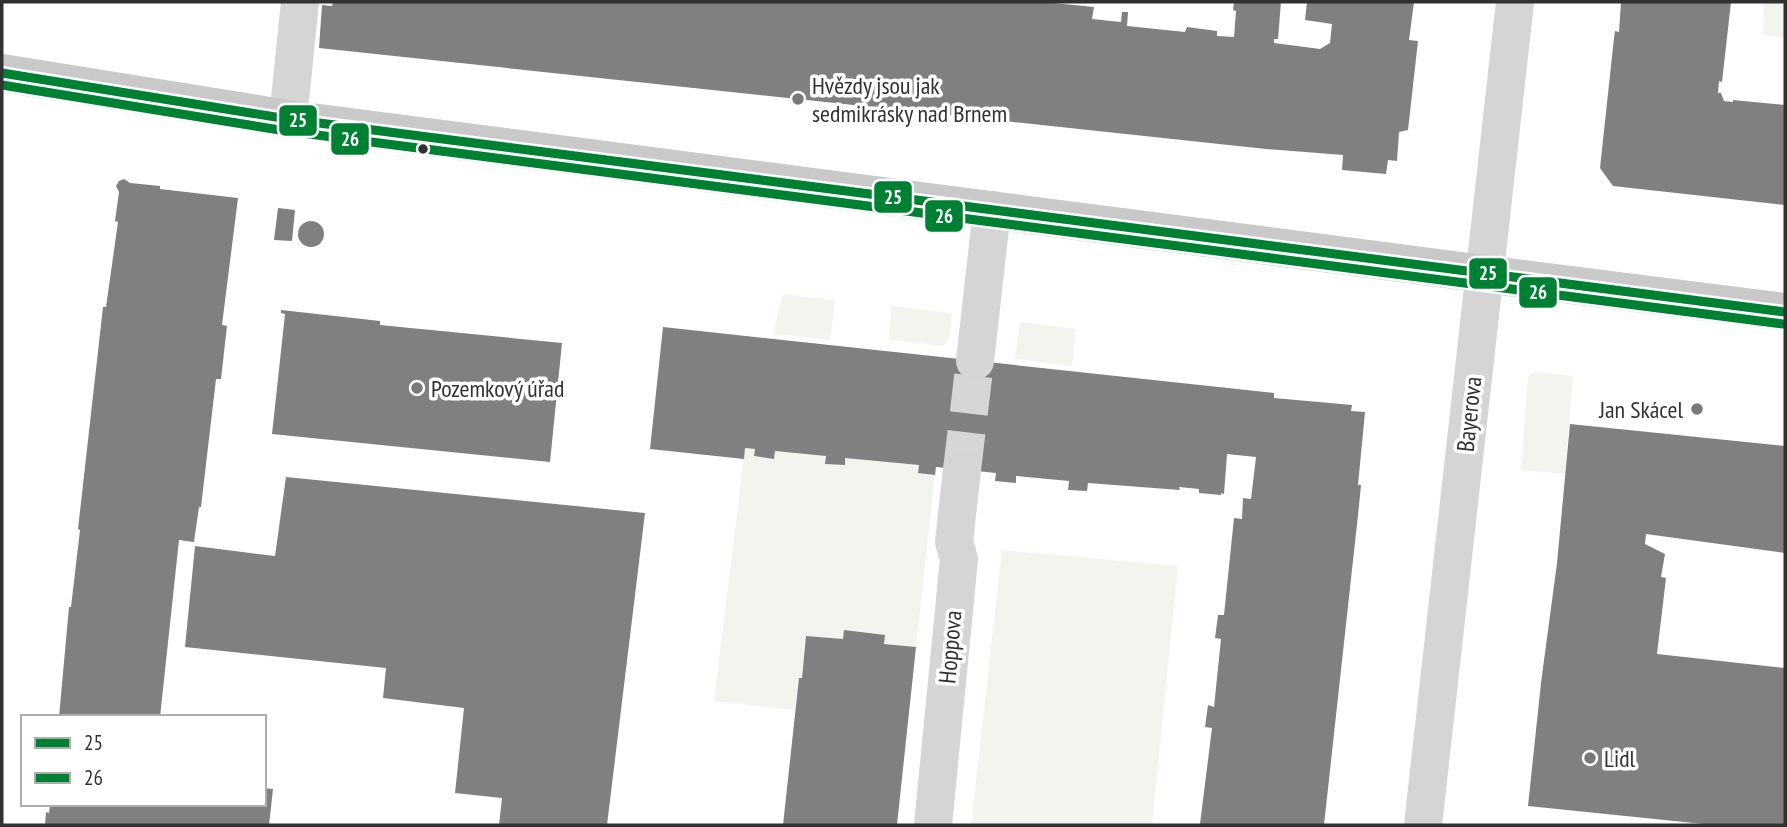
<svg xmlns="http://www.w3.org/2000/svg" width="1787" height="827" font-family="'PT Sans Narrow',sans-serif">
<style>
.green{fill:#f2f5ed}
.building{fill:#808080}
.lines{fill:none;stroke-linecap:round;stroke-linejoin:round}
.minor-tunnel{stroke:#d6d6d6;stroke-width:38;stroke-dasharray:38 19;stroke-linecap:butt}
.minor{stroke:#d5d5d5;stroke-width:38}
.major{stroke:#c9c9c9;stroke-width:38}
.bus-1-casing{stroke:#fff;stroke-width:14}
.bus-2-casing{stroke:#fff;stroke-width:14}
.bus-1{stroke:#008033;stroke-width:9}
.bus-2{stroke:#008033;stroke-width:9}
.poi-dot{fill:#797979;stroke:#fff;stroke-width:2.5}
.bus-dot{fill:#313131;stroke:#fff;stroke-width:2.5}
.labels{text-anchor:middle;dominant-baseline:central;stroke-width:7;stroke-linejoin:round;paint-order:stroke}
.poi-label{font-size:24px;fill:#313131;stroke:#fff;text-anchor:start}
.street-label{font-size:24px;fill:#313131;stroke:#fff}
.line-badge{stroke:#fff;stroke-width:2.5}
.badge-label{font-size:19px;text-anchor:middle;font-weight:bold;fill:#fff}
</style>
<rect width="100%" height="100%" fill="#fff"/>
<!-- green -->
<g class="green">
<path d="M 1764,2 L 1785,2 L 1785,38 L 1763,35 Z"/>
<path d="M 783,294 L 835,300 L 830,340 L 773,334 Z"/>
<path d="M 891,306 L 952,313 L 950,336 L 943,346 L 889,340 Z"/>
<path d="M 1020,322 L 1076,329 L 1072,366 L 1015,359 Z"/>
<path d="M 1534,372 L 1573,376 L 1565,474 L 1521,470 L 1528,377 Z"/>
<path d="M 745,448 L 755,449 L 754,456 L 774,459 L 775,451 L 826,456 L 826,464 L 844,465 L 845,458 L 919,465 L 918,473 L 935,475 L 916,647 L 806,636 L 802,678 L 799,679 L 795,710 L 714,701 Z"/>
<path d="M 1002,550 L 1178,566 L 1152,825 L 971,825 Z"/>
</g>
<!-- building -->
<g class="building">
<path d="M 333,2 L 1044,2 L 1094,7 L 1092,19 L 1121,22 L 1122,12 L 1128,12 L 1127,26 L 1185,32 L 1187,27 L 1217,31 L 1217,36 L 1234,37 L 1236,11 L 1233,10 L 1234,2 L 1281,2 L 1278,39 L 1274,39 L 1274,43 L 1320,49 L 1330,43 L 1332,24 L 1305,20 L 1307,2 L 1414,2 L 1409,40 L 1418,41 L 1408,130 L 1399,132 L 1397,161 L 1388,160 L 1386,174 L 1342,170 L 1343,155 L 1266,149 L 319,48 L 322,5 L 332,6 Z"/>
<path d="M 1621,2 L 1731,2 L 1722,82 L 1719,81 L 1718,93 L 1721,93 L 1724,101 L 1733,102 L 1733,100 L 1785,105 L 1785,205 L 1613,186 L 1600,168 L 1614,38 L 1615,31 L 1619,32 Z"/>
<path d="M 124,179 L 130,183 L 160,186 L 160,189 L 238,198 L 222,325 L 227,326 L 221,379 L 216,379 L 201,507 L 199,507 L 194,542 L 179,540 L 160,717 L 59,717 L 69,607 L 71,607 L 80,530 L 78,529 L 103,307 L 106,307 L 118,222 L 115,221 L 119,192 L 116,186 L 119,181 Z"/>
<path d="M 278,208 L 295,210 L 292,241 L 274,240 Z"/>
<circle cx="311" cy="234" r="13"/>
<path d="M 281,310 L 380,321 L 380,325 L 562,343 L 550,462 L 272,434 L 285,314 L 281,313 Z"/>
<path d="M 663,327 L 1274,393 L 1274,398 L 1352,405 L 1351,411 L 1365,412 L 1358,485 L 1361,485 L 1359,506 L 1324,825 L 1200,824 L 1212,728 L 1205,727 L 1208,705 L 1214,707 L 1221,639 L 1215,638 L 1218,615 L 1224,615 L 1234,518 L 1242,519 L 1243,498 L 1251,499 L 1256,457 L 1227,454 L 1224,494 L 1221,493 L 1221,495 L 1199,493 L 1199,489 L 1179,487 L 1180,490 L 1088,483 L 1087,491 L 1068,490 L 1069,481 L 1016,476 L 1016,483 L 995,481 L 996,473 L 936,467 L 935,475 L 918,473 L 919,465 L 845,458 L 845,465 L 825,464 L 826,456 L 775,451 L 774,459 L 754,456 L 755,449 L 745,448 L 744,459 L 650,449 Z"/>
<path d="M 1570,424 L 1785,446 L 1785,553 L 1646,534 L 1645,544 L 1665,554 L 1661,577 L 1666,578 L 1657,654 L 1785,668 L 1785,825 L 1713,825 L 1528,806 L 1541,683 L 1557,563 Z"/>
<path d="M 286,477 L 645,513 L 607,825 L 499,825 L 502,798 L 455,793 L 464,708 L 383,698 L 386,668 L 185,647 L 195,546 L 275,556 Z"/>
<path d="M 844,630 L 885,635 L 884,644 L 916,647 L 897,825 L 783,825 L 799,678 L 802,678 L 806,636 L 843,639 Z"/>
<path d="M 264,788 L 273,789 L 269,825 L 45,825 L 46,812 L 49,813 L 50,804 L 264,804 Z"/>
</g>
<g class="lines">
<!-- minor-tunnel -->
<path class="minor-tunnel" d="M 962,470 L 975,361"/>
<!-- minor -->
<g class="minor">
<path d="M 288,119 L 300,2"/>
<path d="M 975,361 L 992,210"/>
<path d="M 933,825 L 959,559 L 954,542 L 962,470"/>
<path d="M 1423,825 L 1515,2"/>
</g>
<!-- major -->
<path class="major" d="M 2,73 L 288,119 L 1484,274 L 1785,312"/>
<defs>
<path id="bus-1" d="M 2,73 L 288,119 L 1785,312"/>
<path id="bus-2" d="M 2,85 L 286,131 L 1783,324"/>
</defs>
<!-- bus-1 casing -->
<use href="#bus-1" class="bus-1-casing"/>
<!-- bus-2 casing -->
<use href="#bus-2" class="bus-2-casing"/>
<!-- bus-1 -->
<use href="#bus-1" class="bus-1"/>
<!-- bus-2 -->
<use href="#bus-2" class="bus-2"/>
</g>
<!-- markers -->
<g class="poi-dot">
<circle cx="798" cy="99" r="7"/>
<circle cx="417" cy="388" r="7"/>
<circle cx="1697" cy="409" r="7"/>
<circle cx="1590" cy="758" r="7"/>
</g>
<circle class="bus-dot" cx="423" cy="149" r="6"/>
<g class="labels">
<!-- poi labels -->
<g class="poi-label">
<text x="812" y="85">Hvězdy jsou jak<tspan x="812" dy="28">sedmikrásky nad Brnem</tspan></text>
<text x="431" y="388">Pozemkový úřad</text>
<text x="1683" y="409" text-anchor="end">Jan Skácel</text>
<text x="1604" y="758">Lidl</text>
</g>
<!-- street labels -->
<g class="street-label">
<text transform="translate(1469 414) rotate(-84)">Bayerova</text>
<text transform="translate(950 647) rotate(-85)">Hoppova</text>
</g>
</g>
<g class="line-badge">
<rect x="278" y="104" width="40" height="33" rx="7" fill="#008033"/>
<rect x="330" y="122" width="40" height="34" rx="7" fill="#008033"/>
<rect x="873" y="180" width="40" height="34" rx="7" fill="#008033"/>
<rect x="924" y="199" width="40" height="34" rx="7" fill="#008033"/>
<rect x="1468" y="257" width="40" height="33" rx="7" fill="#008033"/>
<rect x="1518" y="276" width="40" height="33" rx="7" fill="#008033"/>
</g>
<g class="badge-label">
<text x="298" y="127">25</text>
<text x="350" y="146">26</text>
<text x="893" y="204">25</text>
<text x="944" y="223">26</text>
<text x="1488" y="280">25</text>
<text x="1538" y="299">26</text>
</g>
<!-- border -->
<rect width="1787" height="827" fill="none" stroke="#313131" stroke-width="7"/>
<!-- legend -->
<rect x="21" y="715" width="245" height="91" fill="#ffffff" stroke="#adadad" stroke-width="2"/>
<rect x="35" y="738" width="35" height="10" fill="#008033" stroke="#adadad" stroke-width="2"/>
<text x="84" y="750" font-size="21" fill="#313131">25</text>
<rect x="35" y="773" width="35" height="10" fill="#008033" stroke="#adadad" stroke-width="2"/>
<text x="84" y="785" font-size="21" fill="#313131">26</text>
</svg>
